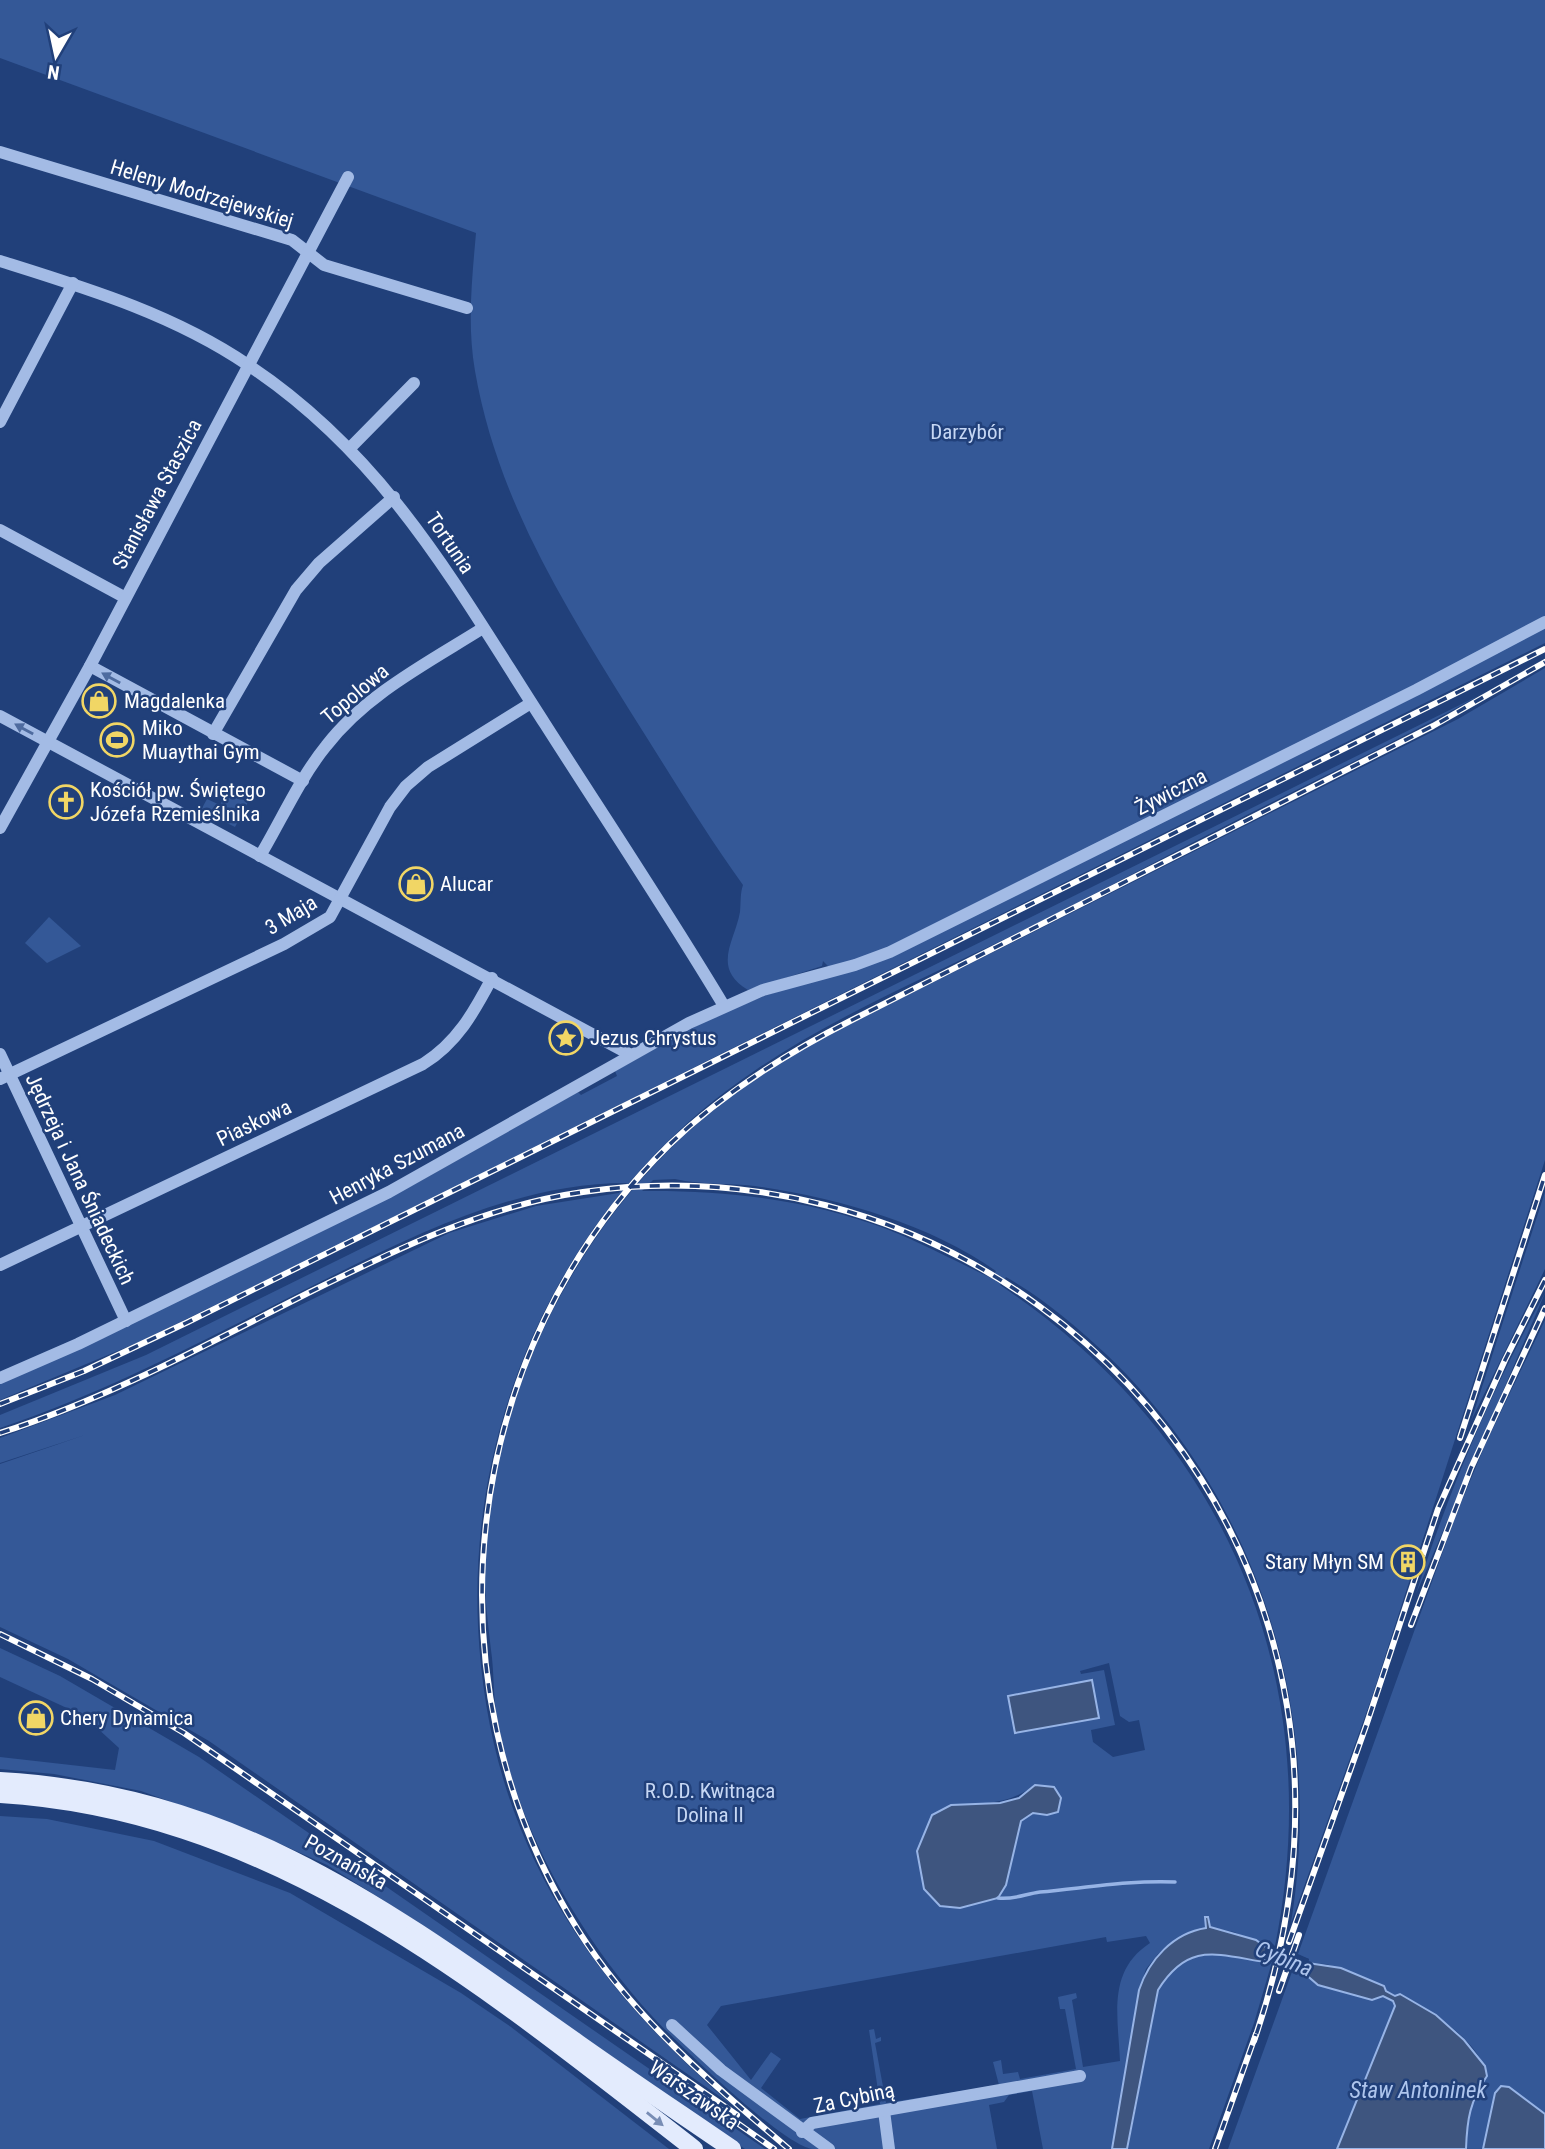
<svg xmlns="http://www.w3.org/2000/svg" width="1545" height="2149" font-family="'Roboto Condensed',sans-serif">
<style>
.green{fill:#345897;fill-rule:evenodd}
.water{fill:#3e557f;stroke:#97b4e6;stroke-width:2}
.pier{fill:#21407a}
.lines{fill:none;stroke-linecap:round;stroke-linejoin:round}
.stream{stroke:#97b4e6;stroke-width:3.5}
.minor{stroke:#a3bbe5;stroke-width:12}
.major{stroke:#e3ebfd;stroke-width:18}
.rail-casing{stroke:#fff;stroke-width:6}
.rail{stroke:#21407a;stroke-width:3.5;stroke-dasharray:10;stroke-linecap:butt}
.oneway{fill:#4e6b9f}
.oneway2{fill:#788db5}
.labels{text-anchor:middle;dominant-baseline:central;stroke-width:5;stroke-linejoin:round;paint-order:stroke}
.street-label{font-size:21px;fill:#fff;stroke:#21407a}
.park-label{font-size:21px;fill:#c6d7f4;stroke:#21407a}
.poi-label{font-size:21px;fill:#fff;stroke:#21407a;text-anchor:start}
.water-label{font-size:23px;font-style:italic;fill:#aec5ed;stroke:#21407a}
</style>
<rect width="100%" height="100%" fill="#21407a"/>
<!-- green -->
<g class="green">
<path d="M 0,0 L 1545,0 L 1545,622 L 890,952 L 833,971 L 823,961 L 822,966 L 748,990 C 711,968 735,941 740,912 C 741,902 740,894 743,885 C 702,828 667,769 630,711 C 563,603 497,498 475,371 C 467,325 472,279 476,233 L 0,58 Z"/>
<path d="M 1545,627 L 1545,643 L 306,1261 L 139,1342 L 0,1400 L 0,1383 L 417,1183 L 578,1092 L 581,1095 L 617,1076 L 615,1071 L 713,1017 L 767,995 L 825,977 Z"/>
<path d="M 1545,668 L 1545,1160 L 1373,1694 L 1291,1923 C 1325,1715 1260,1501 1107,1355 C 1076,1326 1043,1298 1006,1277 L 1000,1285 C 1225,1435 1329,1680 1275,1946 L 1269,1940 L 1266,1947 L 1234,1932 L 1209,1927 L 1208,1918 L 1205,1918 L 1206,1928 L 1158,1954 L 1146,1969 L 1139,1990 L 1112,2149 L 1043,2149 L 1032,2091 L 1009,2095 L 1004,2102 L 989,2105 L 997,2149 C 953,2149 909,2149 866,2149 C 848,2149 828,2149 812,2149 C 781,2144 677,2043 652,2016 C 578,1935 513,1822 496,1711 C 493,1691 494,1670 491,1650 C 487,1614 482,1578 486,1542 C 500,1374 587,1209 720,1105 C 750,1081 783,1061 816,1041 L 1458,719 ZM 675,1179 C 701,1185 729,1183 755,1186 C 837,1198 928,1223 996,1271 L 991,1278 C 957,1262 924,1244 889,1230 C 810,1200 727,1190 642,1191 L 653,1180 ZM 1109,1663 L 1120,1716 L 1129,1722 L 1139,1720 L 1145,1750 L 1113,1757 L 1093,1742 L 1091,1730 L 1115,1725 L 1104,1670 L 1081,1674 L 1080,1671 ZM 1035,1785 L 1047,1815 L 1033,1813 L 1021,1821 L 1006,1885 L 951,1805 C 983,1804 1008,1805 1035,1785 ZM 1146,1936 L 1150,1943 C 1107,1971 1118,2016 1120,2061 L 1083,2067 L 1072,2000 L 1077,1998 L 1076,1993 L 1058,1997 L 1060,2009 L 1065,2009 L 1076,2069 L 1020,2079 L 1018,2072 L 1003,2074 L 1001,2060 L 993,2062 L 999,2085 L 886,2103 L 875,2043 L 881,2041 L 881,2037 L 876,2039 L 874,2029 L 869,2030 L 880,2104 L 800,2119 L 761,2088 L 781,2059 L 771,2052 L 751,2080 L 707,2025 L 721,2006 L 1106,1937 L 1107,1942 Z"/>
<path d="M 1480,695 C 1400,740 1317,779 1235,821 C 1169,854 1103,890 1036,924 C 943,970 843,1011 757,1069 C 573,1192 468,1405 478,1626 C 488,1832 579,1973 732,2105 L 209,1741 L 68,1659 L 0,1627 L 0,1464 L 85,1435 L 0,1463 L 0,1438 L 115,1395 L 449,1233 L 536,1206 L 619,1193 L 627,1183 C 517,1183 414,1235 318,1283 C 213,1335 111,1391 0,1428 L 0,1415 L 146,1355 Z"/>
<path d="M 227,792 L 248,802 L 235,827 L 201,810 L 207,799 L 220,805 Z"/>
<path d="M 49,917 L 81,946 L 47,963 L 25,943 Z"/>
<path d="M 1545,1192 L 1545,1269 L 1471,1421 Z"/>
<path d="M 1545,1293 L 1416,1594 C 1449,1489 1492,1389 1545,1293 Z"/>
<path d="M 1545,1320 L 1545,2114 L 1509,2087 L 1501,2087 L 1495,2093 L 1483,2149 L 1466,2149 C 1467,2119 1470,2101 1487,2076 C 1479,2039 1431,2012 1401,1994 L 1396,1996 L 1356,1974 L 1326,1964 L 1308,1963 L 1309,1959 L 1298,1954 L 1456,1515 L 1485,1445 Z"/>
<path d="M 0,1648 L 60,1676 L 199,1757 L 765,2149 L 745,2149 L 426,1927 L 327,1865 L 254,1832 L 141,1791 L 54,1774 L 0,1769 L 0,1757 L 115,1770 L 119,1748 L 84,1716 L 0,1677 Z"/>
<path d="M 0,1816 L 47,1819 L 154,1841 L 290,1893 L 461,1993 L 511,2027 L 669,2149 L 0,2149 Z"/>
<path d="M 1211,1954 L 1272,1962 L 1254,2023 L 1209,2149 L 1128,2149 L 1158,1990 C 1173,1965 1182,1959 1211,1954 Z"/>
<path d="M 1293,1969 L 1304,1973 L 1319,1985 L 1372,2000 L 1383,1996 L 1393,2001 L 1400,2021 L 1340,2149 L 1228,2149 Z"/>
</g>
<!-- water -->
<g class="water">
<path d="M 1092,1680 L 1099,1718 L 1015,1733 L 1008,1696 Z"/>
<path d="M 1035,1785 L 1054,1787 L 1061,1798 L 1058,1812 L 1047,1815 L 1033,1813 L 1021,1821 L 1006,1885 L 998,1898 L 960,1908 L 940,1906 L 924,1889 L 917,1851 L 932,1815 L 951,1805 L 1000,1803 L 1019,1798 Z"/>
<path d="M 1205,1917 L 1208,1917 L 1210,1927 L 1256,1940 L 1264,1946 L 1308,1963 L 1341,1968 L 1384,1986 L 1386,1991 L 1395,1996 L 1400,1994 L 1436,2015 L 1464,2040 L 1485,2066 L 1487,2076 C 1470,2101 1467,2119 1466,2149 L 1337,2149 L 1395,2006 L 1393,2001 L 1383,1996 L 1372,2000 L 1318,1985 L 1304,1973 L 1265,1959 L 1264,1962 C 1215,1954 1188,1942 1158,1990 L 1127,2149 L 1112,2149 L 1139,1990 C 1149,1960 1173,1933 1206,1928 Z"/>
<path d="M 1501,2086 L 1509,2087 L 1545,2114 L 1545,2149 L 1483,2149 L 1495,2093 Z"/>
</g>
<!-- pier -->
<path class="pier" d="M 1267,1944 L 1309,1959 L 1304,1973 L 1265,1959 L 1261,1961 Z"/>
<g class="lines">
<!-- stream -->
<path class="stream" d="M 998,1898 C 1014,1900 1025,1894 1040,1892 C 1085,1888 1130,1880 1175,1882"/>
<!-- minor -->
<g class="minor">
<path d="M 0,152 L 292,240 L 324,265 L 467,308"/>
<path d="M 0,261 C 86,288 173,314 248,365 C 387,457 457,588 545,724 C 605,818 667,911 724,1006"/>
<path d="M 0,422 L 73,283"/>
<path d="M 350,448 L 414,383"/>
<path d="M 0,530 L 124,597"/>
<path d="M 90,666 L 303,781"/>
<path d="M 0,716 L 631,1055"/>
<path d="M 213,734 L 296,590 L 319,563 L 394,497"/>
<path d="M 0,828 L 90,666 L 348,177"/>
<path d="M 260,856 C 282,819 300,778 326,746 C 366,694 429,662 483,628"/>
<path d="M 0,1054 L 126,1321"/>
<path d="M 0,1079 L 284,944 L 330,917 L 390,807 L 406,786 L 428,767 L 531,703"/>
<path d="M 0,1265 L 423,1064 C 457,1043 474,1012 492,978"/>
<path d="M 0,1378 L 78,1344 L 389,1192 L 689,1023 L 763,990 L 855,965 L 890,952 L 1416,690 L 1545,622"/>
<path d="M 672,2025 L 721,2070 L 829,2149"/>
<path d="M 884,2111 L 889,2149"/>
<path d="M 802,2132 L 812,2123 L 1080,2076"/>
</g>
<!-- major -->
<g class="major">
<path d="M 0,1781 C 240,1795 391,1912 579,2044 C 630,2080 681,2114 732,2149"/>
<path d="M 0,1794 C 276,1811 485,1987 694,2149"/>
</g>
<defs>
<g id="rail">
<path d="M 0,1404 L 84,1371 L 188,1322 L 1545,649"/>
<path d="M 0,1433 C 109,1398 209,1343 310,1292 C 399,1248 485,1206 583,1192 C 916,1144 1232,1373 1287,1706 C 1306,1820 1291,1933 1254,2041"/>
<path d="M 1460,1438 L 1545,1175"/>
<path d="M 1411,1625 L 1471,1468 L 1545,1308"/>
<path d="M 0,1634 L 92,1679 L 184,1733 L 737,2115"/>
<path d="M 1289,1942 L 1366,1726 L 1438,1509 L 1505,1360 L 1545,1280"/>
<path d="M 1279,1991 L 1299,1935"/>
<path d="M 723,2113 L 774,2149"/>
<path d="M 789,2149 C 712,2084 633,2017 578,1930 C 422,1682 459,1351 669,1145 C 723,1093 785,1054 852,1020 L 1433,726 L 1545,662"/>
<path d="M 1215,2149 L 1256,2034"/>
</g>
</defs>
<!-- rail casing -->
<use href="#rail" class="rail-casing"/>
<!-- rail -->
<use href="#rail" class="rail"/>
</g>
<!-- one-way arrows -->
<defs><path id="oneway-solid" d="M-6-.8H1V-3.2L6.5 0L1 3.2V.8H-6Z" transform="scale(1.75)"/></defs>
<g class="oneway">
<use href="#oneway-solid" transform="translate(111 678) rotate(-151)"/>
<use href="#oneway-solid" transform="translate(24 729) rotate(-151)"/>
</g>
<use class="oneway2" href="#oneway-solid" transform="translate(655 2119) rotate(39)"/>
<!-- icons -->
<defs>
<symbol id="shop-ring" viewBox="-11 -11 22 22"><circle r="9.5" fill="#21407a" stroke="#f1d665" stroke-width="1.5"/><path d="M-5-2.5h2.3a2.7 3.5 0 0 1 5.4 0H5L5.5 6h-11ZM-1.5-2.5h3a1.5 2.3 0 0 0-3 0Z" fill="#f1d665"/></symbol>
<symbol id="stadium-ring" viewBox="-11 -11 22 22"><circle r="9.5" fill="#21407a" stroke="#f1d665" stroke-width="1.5"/><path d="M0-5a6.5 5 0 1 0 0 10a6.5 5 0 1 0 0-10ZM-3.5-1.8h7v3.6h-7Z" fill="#f1d665"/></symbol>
<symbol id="church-ring" viewBox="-11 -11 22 22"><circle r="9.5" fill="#21407a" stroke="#f1d665" stroke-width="1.5"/><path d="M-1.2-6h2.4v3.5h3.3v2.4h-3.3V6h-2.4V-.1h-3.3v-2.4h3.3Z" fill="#f1d665"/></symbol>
<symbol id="sight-ring" viewBox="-11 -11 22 22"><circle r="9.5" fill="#21407a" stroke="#f1d665" stroke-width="1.5"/><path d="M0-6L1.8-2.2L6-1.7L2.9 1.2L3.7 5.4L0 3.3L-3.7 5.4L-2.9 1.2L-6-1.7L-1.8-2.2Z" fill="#f1d665"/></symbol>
<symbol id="building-ring" viewBox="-11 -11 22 22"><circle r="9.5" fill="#21407a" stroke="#f1d665" stroke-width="1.5"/><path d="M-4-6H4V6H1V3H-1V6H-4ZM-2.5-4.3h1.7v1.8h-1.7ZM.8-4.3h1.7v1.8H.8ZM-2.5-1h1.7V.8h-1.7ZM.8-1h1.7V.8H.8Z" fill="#f1d665"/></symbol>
</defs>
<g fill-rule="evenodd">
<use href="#shop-ring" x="80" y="682" width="38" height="38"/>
<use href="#stadium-ring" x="98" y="721" width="38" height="38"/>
<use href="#church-ring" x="47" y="783" width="38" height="38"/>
<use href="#shop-ring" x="397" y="865" width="38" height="38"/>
<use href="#sight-ring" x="547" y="1019" width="38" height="38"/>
<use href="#building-ring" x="1389" y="1543" width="38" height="38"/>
<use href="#shop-ring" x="17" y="1699" width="38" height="38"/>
</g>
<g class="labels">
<!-- street labels -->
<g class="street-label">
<text transform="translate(202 194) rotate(17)">Heleny Modrzejewskiej</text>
<text transform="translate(157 494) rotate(-62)">Stanisława Staszica</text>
<text transform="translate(450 543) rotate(56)">Tortunia</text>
<text transform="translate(355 694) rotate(-40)">Topolowa</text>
<text transform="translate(1171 792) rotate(-27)">Żywiczna</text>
<text transform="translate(291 915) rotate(-31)">3 Maja</text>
<text transform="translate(254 1123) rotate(-26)">Piaskowa</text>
<text transform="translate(397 1164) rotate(-28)">Henryka Szumana</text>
<text transform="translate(80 1179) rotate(65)">Jędrzeja i Jana Śniadeckich</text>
<text transform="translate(346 1862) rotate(29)">Poznańska</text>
<text transform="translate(694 2095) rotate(35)">Warszawska</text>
<text transform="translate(854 2098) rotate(-12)">Za Cybiną</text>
</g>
<!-- park labels -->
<g class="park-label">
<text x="967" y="432">Darzybór</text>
<text x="710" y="1791">R.O.D. Kwitnąca<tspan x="710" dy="24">Dolina II</tspan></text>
</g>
<!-- poi labels -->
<g class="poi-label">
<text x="124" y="701">Magdalenka</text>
<text x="142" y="728">Miko<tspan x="142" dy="24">Muaythai Gym</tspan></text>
<text x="90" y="790">Kościół pw. Świętego<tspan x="90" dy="24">Józefa Rzemieślnika</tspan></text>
<text x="440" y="884">Alucar</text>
<text x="590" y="1038">Jezus Chrystus</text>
<text x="1384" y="1562" text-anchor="end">Stary Młyn SM</text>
<text x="60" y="1718">Chery Dynamica</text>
</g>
<!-- water labels -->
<g class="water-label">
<text transform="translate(1284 1959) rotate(22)">Cybina</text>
<text x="1418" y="2090">Staw Antoninek</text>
</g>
</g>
<!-- north arrow -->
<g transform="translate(56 56) rotate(189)" stroke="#21407a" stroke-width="5" paint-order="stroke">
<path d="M0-5L12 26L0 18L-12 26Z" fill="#ffffff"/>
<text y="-10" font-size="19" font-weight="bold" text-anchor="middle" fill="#ffffff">N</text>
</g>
</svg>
